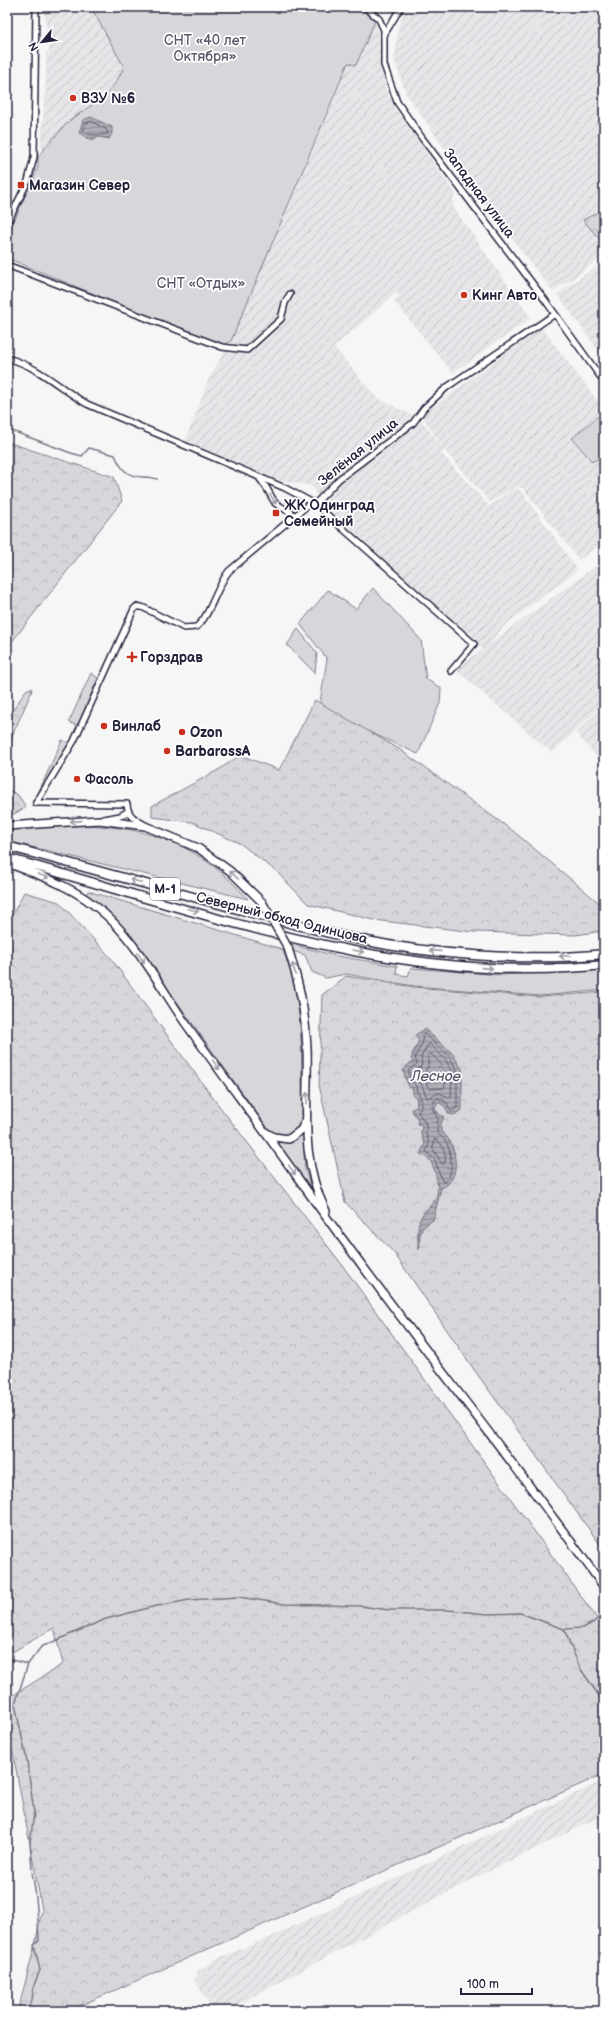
<svg xmlns="http://www.w3.org/2000/svg" width="611" height="2018" font-family="'Balsamiq Sans',sans-serif">
<style>
.industrial{fill:url(#industrial-furrows)}
.green{fill:#d7d7db;stroke:#7c7c8b}
.forest{fill:url(#forest-crowns);stroke:#7c7c8b;fill-rule:evenodd}
.water{fill:url(#water-rules);stroke:#767685}
.lines{fill:none;stroke-linecap:round;stroke-linejoin:round}
.shore{stroke:#5a5a6d;stroke-width:1}
.stream{stroke:#767685;stroke-width:1.5}
.minor-casing{stroke:#22223b;stroke-width:8}
.major-casing{stroke:#22223b;stroke-width:10}
.highway-casing{stroke:#22223b;stroke-width:11}
.minor{stroke:#fff;stroke-width:5}
.major{stroke:#fff;stroke-width:7}
.highway{stroke:#fff;stroke-width:8}
.major-bridge-casing{stroke:#22223b;stroke-width:10;stroke-linecap:butt}
.major-bridge{stroke:#fff;stroke-width:7}
.oneway{stroke:#9c9ca7}
.poi-dot{fill:#c8321e;stroke:#fff;stroke-width:1.5}
.labels{text-anchor:middle;dominant-baseline:central;stroke-width:3.5;stroke-linejoin:round;paint-order:stroke}
.shield{fill:#fff;stroke:#646476;stroke-width:1}
.shield-label{font-size:13px;font-weight:bold;fill:#22223b}
.park-label{font-size:14px;fill:#58586b;stroke:#fff}
.poi-label{font-size:14px;font-weight:bold;fill:#22223b;stroke:#fff;text-anchor:start}
.street-label{font-size:14px;fill:#22223b;stroke:#fff}
.water-label{font-size:15px;font-style:italic;fill:#5a5a6d;stroke:#fff}
</style>
<defs>
<pattern id="industrial-furrows" width="10" height="10" patternUnits="userSpaceOnUse"><rect width="10" height="10" fill="#e6e6e9"/><path d="M-1 1l2-2M0 10L10 0M9 11l2-2" fill="none" stroke="#c5c5c9"/></pattern>
<pattern id="forest-crowns" width="20" height="18" patternUnits="userSpaceOnUse"><rect width="20" height="18" fill="#d7d7db"/><path d="M2 6a3 3 0 1 1 6 0M12 15a3 3 0 1 1 6 0" fill="none" stroke="#b8b8bd"/></pattern>
<pattern id="water-rules" width="6" height="5" patternUnits="userSpaceOnUse"><rect width="6" height="5" fill="#aeaeb7"/><path d="M0 2.5h6" fill="none" stroke="#8d8d96"/></pattern>
</defs>
<rect width="100%" height="100%" fill="#f6f6f7"/>
<filter id="ink" filterUnits="userSpaceOnUse"><feTurbulence type="fractalNoise" baseFrequency=".025" numOctaves="2"/><feDisplacementMap in="SourceGraphic" scale="8" xChannelSelector="R" yChannelSelector="G"/><feConvolveMatrix kernelMatrix="1 2 1 2 8 2 1 2 1" color-interpolation-filters="sRGB"/></filter>
<g filter="url(#ink)">
<!-- industrial -->
<g class="industrial">
<path d="M 44,7 L 91,7 L 124,67 L 116,82 L 105,96 L 43,151 L 41,144 L 46,76 L 46,53 L 49,53 Z"/>
<path d="M 407,7 L 604,7 L 604,256 L 553,292 L 464,176 L 406,94 L 394,59 L 398,27 Z"/>
<path d="M 375,21 L 379,32 L 380,68 L 388,94 L 396,109 L 456,194 L 452,199 L 454,204 L 452,205 L 531,318 L 453,373 L 394,301 L 399,296 L 396,293 L 334,347 L 376,397 L 421,420 L 442,447 L 422,415 L 541,327 L 604,409 L 571,438 L 591,463 L 599,459 L 604,465 L 604,542 L 579,560 L 523,488 L 515,487 L 490,502 L 445,451 L 441,453 L 489,506 L 512,490 L 518,489 L 523,493 L 578,570 L 505,625 L 489,644 L 604,560 L 604,704 L 552,753 L 455,669 L 483,649 L 323,503 L 316,495 L 312,486 L 264,477 L 184,444 L 209,378 L 231,341 L 349,63 L 357,65 Z"/>
<path d="M 600,264 L 604,270 L 604,350 L 600,353 L 557,294 Z"/>
<path d="M 604,706 L 604,765 L 576,733 Z"/>
<path d="M 604,1780 L 604,1815 L 471,1880 L 237,2005 L 213,2009 L 193,1979 L 198,1976 L 197,1972 L 216,1959 L 271,1937 Z"/>
</g>
<!-- green -->
<g class="green">
<path d="M 91,7 L 359,7 L 375,21 L 356,65 L 348,63 L 231,341 L 222,347 L 7,258 L 7,237 L 38,167 L 38,156 L 69,121 L 105,96 L 116,82 L 124,67 Z"/>
<path d="M 604,411 L 604,464 L 599,458 L 592,462 L 572,438 Z"/>
<path d="M 373,588 L 421,640 L 426,679 L 441,688 L 440,703 L 418,754 L 319,709 L 327,659 L 300,624 L 328,590 L 356,609 Z"/>
<path d="M 298,629 L 317,653 L 315,673 L 287,645 Z"/>
<path d="M 91,673 L 98,678 L 79,723 L 75,725 L 69,722 Z"/>
<path d="M 62,740 L 69,743 L 43,799 L 35,800 Z"/>
<path d="M 82,825 C 151,827 202,846 248,899 L 7,841 L 7,829 Z"/>
<path d="M 88,891 L 282,949 C 301,989 301,1035 302,1078 C 302,1097 306,1115 295,1132 C 284,1136 279,1136 269,1130 L 129,935 L 108,911 L 86,895 Z"/>
<path d="M 290,944 L 337,956 L 397,966 L 396,974 L 408,976 L 411,968 L 499,975 L 604,970 L 604,990 L 540,996 L 414,986 L 346,974 L 326,978 L 312,972 L 305,955 L 292,951 Z"/>
<path d="M 303,1134 L 305,1170 L 314,1195 L 276,1143 L 289,1142 Z"/>
</g>
<!-- forest -->
<g class="forest">
<path d="M 604,209 L 604,244 L 583,220 Z"/>
<path d="M 7,442 L 114,477 L 122,501 L 7,648 Z"/>
<path d="M 30,688 L 32,689 L 31,693 L 12,736 L 10,763 L 7,767 L 7,720 L 26,690 Z"/>
<path d="M 315,700 L 399,749 L 513,831 L 604,907 L 604,931 L 575,935 L 474,932 L 374,920 L 308,904 L 277,872 L 241,844 L 192,822 L 152,817 L 152,806 L 220,769 L 240,755 L 279,770 Z"/>
<path d="M 7,789 L 18,795 L 26,807 L 14,814 L 7,814 Z"/>
<path d="M 24,892 L 59,902 L 110,957 L 213,1098 L 340,1262 L 604,1628 L 604,1774 L 68,2011 L 18,2011 L 36,1940 L 42,1909 L 7,1721 L 7,1699 L 63,1664 L 54,1628 L 7,1655 L 7,925 Z"/>
<path d="M 346,976 L 414,987 L 540,997 L 604,992 L 604,1550 L 475,1371 L 394,1253 L 345,1202 L 319,1085 L 322,995 ZM 419,1041 L 462,1069 L 461,1087 L 445,1106 L 438,1101 L 435,1109 L 440,1115 L 441,1131 L 450,1141 L 455,1154 L 441,1188 L 433,1220 C 420,1225 419,1235 420,1248 C 418,1236 416,1223 424,1212 C 428,1207 433,1204 436,1198 C 443,1181 433,1162 422,1150 L 425,1144 L 421,1134 L 422,1124 L 411,1110 L 417,1107 C 417,1092 413,1091 406,1080 C 404,1077 406,1074 403,1071 L 410,1063 L 414,1063 L 412,1054 Z"/>
</g>
<!-- water -->
<g class="water">
<path d="M 91,117 L 112,127 L 112,133 L 109,139 L 99,137 L 91,140 L 79,133 L 83,120 Z"/>
<path d="M 425,1029 L 452,1053 L 462,1069 L 462,1110 L 454,1115 L 448,1114 L 445,1106 L 437,1102 L 435,1109 L 440,1115 L 444,1117 L 440,1126 L 441,1131 C 456,1142 464,1180 441,1188 L 433,1220 C 419,1230 418,1228 420,1248 L 418,1250 C 418,1240 417,1231 419,1222 C 422,1215 425,1212 430,1207 C 441,1195 438,1182 434,1169 C 431,1160 429,1157 420,1154 L 425,1144 L 421,1134 L 422,1125 L 417,1124 L 418,1119 L 411,1109 L 417,1107 L 417,1098 L 413,1095 L 413,1088 L 409,1087 L 403,1071 L 410,1063 L 414,1063 L 411,1059 L 419,1041 L 415,1035 Z"/>
</g>
<g class="lines">
<!-- shore -->
<g class="shore">
<path d="M 91,121 L 107,130 L 108,134 C 101,135 90,136 84,132 L 84,125 Z"/>
<path d="M 425,1034 L 449,1056 L 457,1070 L 457,1108 L 451,1111 L 447,1103 L 438,1098 L 434,1101 L 432,1108 L 438,1119 L 437,1133 C 440,1136 444,1138 446,1142 C 451,1152 455,1174 445,1182 L 442,1181 L 435,1160 L 426,1151 L 429,1144 L 426,1133 L 426,1124 L 418,1112 L 421,1107 L 421,1097 L 417,1092 L 416,1086 C 409,1079 410,1081 409,1070 L 417,1064 L 415,1057 L 423,1042 L 422,1036 Z"/>
<path d="M 430,1044 L 445,1059 L 452,1071 L 451,1098 L 439,1093 L 427,1098 L 421,1083 L 414,1077 L 415,1072 L 422,1065 L 421,1057 L 428,1045 Z"/>
<path d="M 431,1054 C 441,1062 450,1074 444,1088 L 429,1089 L 423,1076 L 428,1066 L 428,1057 Z"/>
<path d="M 435,1139 C 443,1142 448,1157 444,1164 L 442,1164 L 433,1149 Z"/>
</g>
<!-- stream -->
<g class="stream">
<path d="M 7,429 L 71,453 L 82,456 L 89,448 L 115,455 C 121,469 127,477 144,477 C 149,477 151,477 157,479"/>
<path d="M 564,1629 L 580,1668 L 604,1703"/>
<path d="M 7,1659 L 28,1664"/>
<path d="M 32,1869 L 30,1842 L 34,1813 L 27,1761 L 15,1704 L 28,1664 L 41,1647 L 106,1619 L 152,1607 L 189,1600 L 239,1597 L 284,1604 L 360,1606 L 389,1610 L 448,1610 L 487,1614 L 520,1613 L 564,1629 L 583,1628 L 594,1622 L 604,1613"/>
<path d="M 26,2011 L 32,2000 L 34,1985 L 40,1970 L 34,1945 L 39,1941 C 38,1917 37,1895 32,1872"/>
</g>
<defs>
<g id="minor">
<path d="M 365,7 L 379,19 L 384,30 L 384,65 L 397,102 L 422,138 L 545,300 L 604,382"/>
<path d="M 384,35 L 401,7"/>
<path d="M 7,224 L 28,181 L 34,157 L 36,7"/>
<path d="M 7,265 L 222,347 L 247,350 L 281,319 L 285,303 L 290,294"/>
<path d="M 7,358 C 40,367 59,388 87,404 L 285,488 L 315,504"/>
<path d="M 260,479 L 266,487 L 275,503 L 296,516"/>
<path d="M 451,671 L 474,644 L 315,504 L 339,479 L 413,423 L 424,408 L 447,387 L 555,314"/>
<path d="M 36,803 L 74,741 L 134,609 L 136,607 L 142,607 L 184,628 L 196,627 C 209,619 217,585 229,571 L 308,505 L 315,504"/>
<path d="M 36,803 L 127,804 C 128,816 135,819 145,825"/>
<path d="M 104,819 L 120,816 L 127,812"/>
</g>
<g id="major">
<path d="M 7,826 L 99,820 L 145,826 L 198,848 L 230,871 L 262,902"/>
<path d="M 7,863 C 43,876 79,889 107,916 C 139,946 161,988 186,1024 C 223,1076 261,1126 298,1178 C 397,1317 505,1449 604,1587"/>
<path d="M 288,948 C 299,983 305,1009 307,1047 C 309,1105 298,1156 326,1211"/>
<path d="M 267,1133 L 274,1137 L 289,1139 L 301,1130 L 305,1122"/>
</g>
<g id="highway">
<path d="M 7,846 C 74,864 141,883 208,901 C 257,914 307,929 357,939 C 431,955 529,962 604,954"/>
<path d="M 7,858 C 200,911 401,988 604,965"/>
</g>
</defs>
<!-- minor casing -->
<use href="#minor" class="minor-casing"/>
<!-- major casing -->
<use href="#major" class="major-casing"/>
<!-- highway casing -->
<use href="#highway" class="highway-casing"/>
<!-- minor -->
<use href="#minor" class="minor"/>
<!-- major -->
<use href="#major" class="major"/>
<!-- highway -->
<use href="#highway" class="highway"/>
<defs>
<path id="major-bridge" d="M 262,902 L 288,948"/>
</defs>
<!-- major-bridge casing -->
<use href="#major-bridge" class="major-bridge-casing"/>
<!-- major-bridge -->
<use href="#major-bridge" class="major-bridge"/>
</g>
<!-- one-way arrows -->
<defs><path id="oneway-shaft" d="M-6 0H5M1.5-3L5.5 0L1.5 3" fill="none" stroke-width="1.6" stroke-linecap="round" stroke-linejoin="round"/></defs>
<g class="oneway">
<use href="#oneway-shaft" transform="translate(273 499) rotate(58)"/>
<use href="#oneway-shaft" transform="translate(76 821) rotate(176)"/>
<use href="#oneway-shaft" transform="translate(234 875) rotate(-137)"/>
<use href="#oneway-shaft" transform="translate(43 876) rotate(21)"/>
<use href="#oneway-shaft" transform="translate(136 881) rotate(-165)"/>
<use href="#oneway-shaft" transform="translate(193 910) rotate(15)"/>
<use href="#oneway-shaft" transform="translate(358 951) rotate(10)"/>
<use href="#oneway-shaft" transform="translate(435 951) rotate(-176)"/>
<use href="#oneway-shaft" transform="translate(565 956) rotate(177)"/>
<use href="#oneway-shaft" transform="translate(141 958) rotate(55)"/>
<use href="#oneway-shaft" transform="translate(487 968) rotate(4)"/>
<use href="#oneway-shaft" transform="translate(294 969) rotate(-107)"/>
<use href="#oneway-shaft" transform="translate(216 1065) rotate(54)"/>
<use href="#oneway-shaft" transform="translate(307 1098) rotate(-90)"/>
<use href="#oneway-shaft" transform="translate(292 1170) rotate(55)"/>
</g>
</g>
<!-- markers -->
<g class="poi-dot">
<circle cx="73" cy="98" r="4"/>
<rect x="17" y="181" width="8" height="8" rx="2"/>
<circle cx="464" cy="295" r="4"/>
<rect x="272" y="509" width="8" height="8" rx="2"/>
<path d="M130 651h4v4h4v4h-4v4h-4v-4h-4v-4h4z"/>
<circle cx="104" cy="726" r="4"/>
<circle cx="182" cy="732" r="4"/>
<circle cx="167" cy="751" r="4"/>
<circle cx="77" cy="779" r="4"/>
</g>
<g class="labels">
<!-- shield labels -->
<rect class="shield" x="150" y="878" width="30" height="22" rx="3"/>
<g class="shield-label">
<text x="165" y="889">М-1</text>
</g>
<!-- park labels -->
<g class="park-label">
<text x="205" y="40">СНТ «40 лет<tspan x="205" dy="16">Октября»</tspan></text>
<text x="201" y="283">СНТ «Отдых»</text>
</g>
<!-- poi labels -->
<g class="poi-label">
<text x="81" y="98">ВЗУ №6</text>
<text x="29" y="185">Магазин Север</text>
<text x="472" y="295">Кинг Авто</text>
<text x="284" y="505">ЖК Одинград<tspan x="284" dy="16">Семейный</tspan></text>
<text x="140" y="657">Горздрав</text>
<text x="112" y="726">Винлаб</text>
<text x="190" y="732">Ozon</text>
<text x="175" y="751">BarbarossA</text>
<text x="85" y="779">Фасоль</text>
</g>
<!-- street labels -->
<g class="street-label">
<text transform="translate(479 193) rotate(53)">Западная улица</text>
<text transform="translate(358 452) rotate(-39)">Зелёная улица</text>
<text transform="translate(282 918) rotate(14)">Северный обход Одинцова</text>
</g>
<!-- water labels -->
<g class="water-label">
<text x="436" y="1076">Лесное</text>
</g>
</g>
<!-- margin -->
<rect width="611" height="2018" fill="none" stroke="#fff" stroke-width="24"/>
<rect x="12" y="12" width="587" height="1994" fill="none" stroke="#22223b" stroke-width="1.5" filter="url(#ink)"/>
<!-- north arrow -->
<g transform="translate(42 42) rotate(241)" stroke="#ffffff" stroke-width="3" paint-order="stroke">
<path d="M0-3L7 15L0 10L-7 15Z" fill="#22223b"/>
<text y="-6" font-size="11" font-weight="bold" text-anchor="middle" fill="#22223b">N</text>
</g>
<!-- scale -->
<path d="M461 1988v6h71v-6" fill="none" stroke="#22223b" stroke-width="2"/>
<text x="467" y="1988" font-size="12" fill="#22223b" stroke="#ffffff" stroke-width="3" paint-order="stroke">100 m</text>
</svg>
